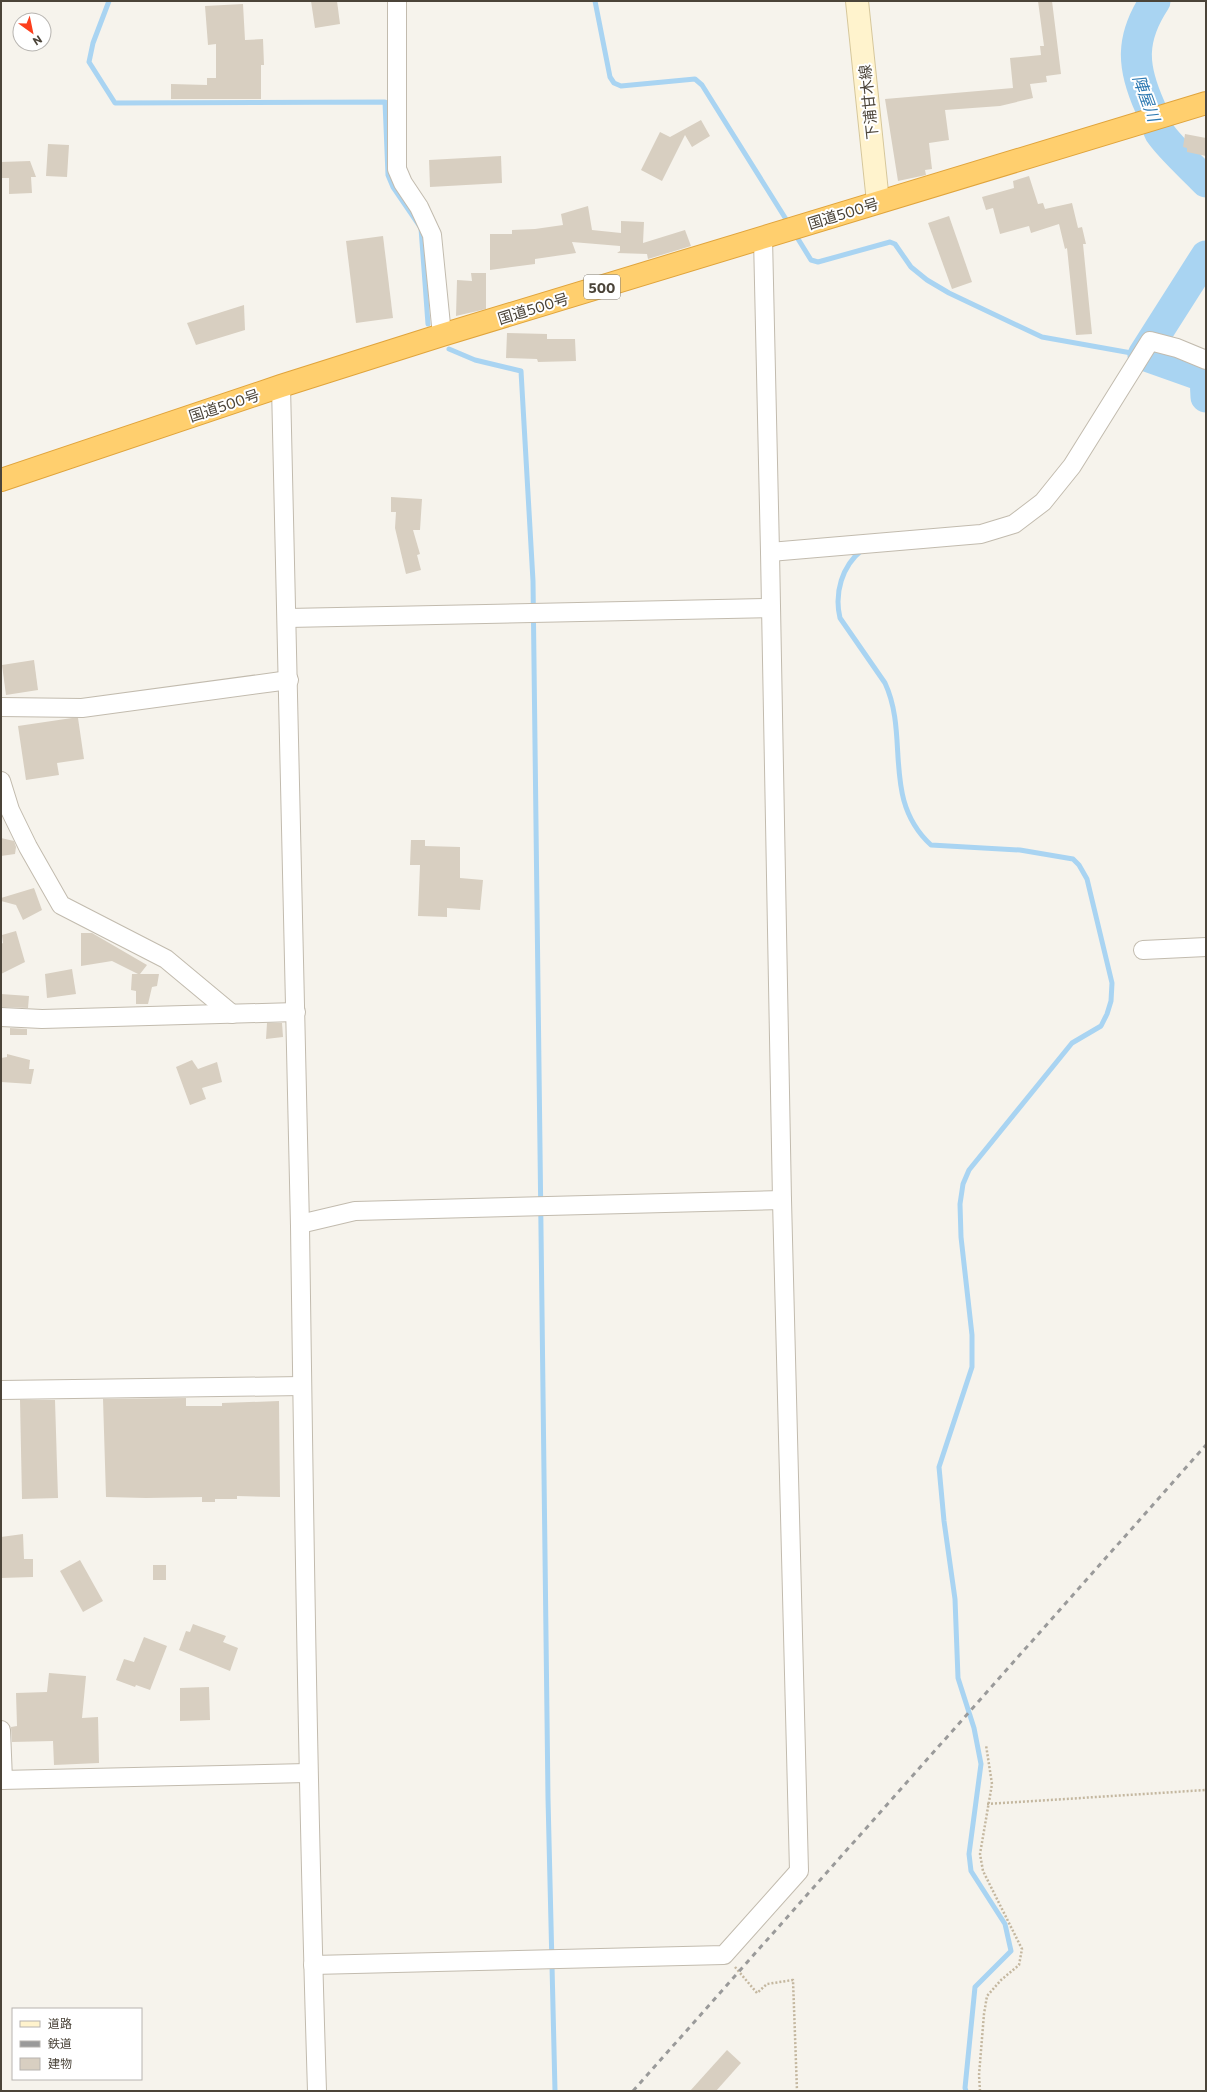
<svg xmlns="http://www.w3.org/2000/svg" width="1207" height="2092" font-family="Commissioner,'Noto Sans JP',sans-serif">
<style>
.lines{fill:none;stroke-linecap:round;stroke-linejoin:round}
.stream{stroke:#a9d4f2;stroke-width:5}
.river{stroke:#a9d4f2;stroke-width:31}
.building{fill:#d8cfc1}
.street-casing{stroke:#c2bbae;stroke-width:20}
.secondary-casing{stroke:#d6c79b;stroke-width:24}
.highway-casing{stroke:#e0a43c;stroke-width:24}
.path{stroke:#c4b79f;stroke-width:2.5;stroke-dasharray:2 2;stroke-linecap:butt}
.street{stroke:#fff;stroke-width:18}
.secondary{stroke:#fff3cd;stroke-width:22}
.highway{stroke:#ffcf6e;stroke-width:22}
.rail{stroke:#9a9a9a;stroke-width:3;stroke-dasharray:5 5;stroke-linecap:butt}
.labels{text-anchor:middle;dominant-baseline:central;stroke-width:4;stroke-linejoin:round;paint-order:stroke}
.shield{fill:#fff;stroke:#817c74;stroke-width:1}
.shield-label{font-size:14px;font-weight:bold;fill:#4b4439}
.street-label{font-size:15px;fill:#4b4439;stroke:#fff}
.water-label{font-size:16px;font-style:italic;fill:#2e7ab2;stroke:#fff}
</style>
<rect width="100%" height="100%" fill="#f6f3ec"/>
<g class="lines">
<!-- stream -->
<g class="stream">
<path d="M 109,1 L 93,43 L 89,62 L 115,103 L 385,102 L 388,175 L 393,187 L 421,228 L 428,324"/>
<path d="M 595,1 L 610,77 L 614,83 L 621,86 L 695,79 L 702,85 L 789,224"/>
<path d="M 795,234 L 811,260 L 818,262 L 890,242 L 895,244 L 911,267 L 927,280 L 949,293 L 1042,337 L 1137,354"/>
<path d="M 449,349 L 475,360 L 521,371 L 533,581 L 548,1798 L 555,2091"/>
<path d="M 862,550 C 842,566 834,593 840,618 L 885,683 C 910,737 881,799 931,845 L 1020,850 L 1073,859 L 1079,865 L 1087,879 L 1112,983 L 1111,1001 L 1107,1014 L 1101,1026 L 1072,1043 L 969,1170 L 963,1184 L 960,1204 L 961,1237 L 972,1335 L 972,1367 L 939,1467 L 944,1521 L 955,1599 L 958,1678 L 974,1728 L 981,1764 L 969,1854 L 971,1871 L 1005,1924 L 1011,1951 L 975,1987 L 965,2088 L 966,2091"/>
</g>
<!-- river -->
<g class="river">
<path d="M 1155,1 C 1130,39 1132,67 1150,107 C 1153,115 1156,125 1160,133 C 1171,149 1193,168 1206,182"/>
<path d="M 1206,256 L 1143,355 L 1205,377 L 1206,397"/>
</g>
</g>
<!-- building -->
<g class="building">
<path d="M 311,1 L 337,1 L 340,24 L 315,28 Z"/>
<path d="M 1038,1 L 1052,1 L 1061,74 L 1046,76 L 1047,82 L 1030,84 L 1033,98 L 1000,106 L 945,110 L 949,140 L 929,143 L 932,169 L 925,170 L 926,175 L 898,181 L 885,99 L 1013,88 L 1010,58 L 1041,55 L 1040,46 L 1044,46 Z"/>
<path d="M 243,4 L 245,40 L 263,39 L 264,65 L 261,65 L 261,99 L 171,99 L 171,84 L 207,85 L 207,78 L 216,78 L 216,44 L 208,45 L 205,6 Z"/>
<path d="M 701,120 L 710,136 L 692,147 L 685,135 L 662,181 L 641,170 L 660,132 L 670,137 Z"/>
<path d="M 1185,134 L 1206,138 L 1206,156 L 1187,152 L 1187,148 L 1183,147 Z"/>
<path d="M 48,144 L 69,145 L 67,177 L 46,176 Z"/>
<path d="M 501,156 L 502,183 L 430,187 L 429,160 Z"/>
<path d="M 30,161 L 36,177 L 31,177 L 32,193 L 9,194 L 9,178 L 1,178 L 1,162 Z"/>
<path d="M 1029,176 L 1038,204 L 1043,203 L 1045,209 L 1072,203 L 1078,228 L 1082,227 L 1086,244 L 1083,244 L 1092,334 L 1076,335 L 1067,248 L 1065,249 L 1059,224 L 1031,233 L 1029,226 L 1000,234 L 993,208 L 986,210 L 982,197 L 1014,188 L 1013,181 Z"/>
<path d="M 588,206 L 592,230 L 621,233 L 621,221 L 644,222 L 643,243 L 685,230 L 691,246 L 648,259 L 647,254 L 617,253 L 620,251 L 620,246 L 572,242 L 576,253 L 535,259 L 535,264 L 490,270 L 490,234 L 512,234 L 512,230 L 535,229 L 563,225 L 561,214 Z"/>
<path d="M 949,216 L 972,282 L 952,289 L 928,223 Z"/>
<path d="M 383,236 L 393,318 L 356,323 L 346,241 Z"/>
<path d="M 471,273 L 486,273 L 486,309 L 456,316 L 457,280 L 472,281 Z"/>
<path d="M 244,305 L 245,330 L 196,345 L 187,323 Z"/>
<path d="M 507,333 L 547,334 L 547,339 L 575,339 L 576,361 L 538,362 L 537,359 L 506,358 Z"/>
<path d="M 391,497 L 422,499 L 420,530 L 413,530 L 420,554 L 417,555 L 421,570 L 406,574 L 395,528 L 396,512 L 391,512 Z"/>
<path d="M 34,660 L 38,690 L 6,695 L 2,665 Z"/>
<path d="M 72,718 L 78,718 L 84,759 L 57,763 L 59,775 L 26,780 L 18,726 Z"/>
<path d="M 1,838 L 14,841 L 16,847 L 15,854 L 1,856 Z"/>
<path d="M 411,840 L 425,840 L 425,846 L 460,847 L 460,878 L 483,880 L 480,910 L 447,908 L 447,917 L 418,916 L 420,865 L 410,865 Z"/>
<path d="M 34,888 L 42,910 L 23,920 L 16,905 L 1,901 L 1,898 Z"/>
<path d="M 16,931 L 25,962 L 1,974 L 1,944 L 3,943 L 2,935 Z"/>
<path d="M 81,933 L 92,933 L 147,965 L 140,974 L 159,974 L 157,986 L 152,987 L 148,1004 L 136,1004 L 136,991 L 131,990 L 132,974 L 138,974 L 112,961 L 81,966 Z"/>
<path d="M 72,969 L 76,994 L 47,998 L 45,974 Z"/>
<path d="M 1,994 L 29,996 L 28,1008 L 1,1007 Z"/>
<path d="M 267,1023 L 282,1023 L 283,1037 L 266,1039 Z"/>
<path d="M 10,1028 L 27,1029 L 27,1035 L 10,1035 Z"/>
<path d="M 7,1054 L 30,1060 L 29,1069 L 34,1069 L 31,1084 L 1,1082 L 1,1058 L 7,1057 Z"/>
<path d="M 192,1060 L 198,1069 L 217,1062 L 222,1082 L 202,1088 L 206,1099 L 190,1105 L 176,1067 Z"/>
<path d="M 186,1398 L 186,1406 L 222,1406 L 222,1403 L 279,1401 L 280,1497 L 237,1496 L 237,1499 L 215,1499 L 215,1502 L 202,1502 L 202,1497 L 146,1498 L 106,1497 L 103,1399 Z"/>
<path d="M 20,1400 L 55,1400 L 58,1498 L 22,1499 Z"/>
<path d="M 23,1534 L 24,1559 L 33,1559 L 33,1577 L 1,1578 L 1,1537 Z"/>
<path d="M 80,1560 L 103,1601 L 83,1612 L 60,1571 Z"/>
<rect x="153" y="1565" width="13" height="15"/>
<path d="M 193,1624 L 226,1636 L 223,1642 L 238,1648 L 230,1671 L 179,1650 L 186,1631 L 190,1632 Z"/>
<path d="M 144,1637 L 167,1646 L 150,1690 L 136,1685 L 135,1687 L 116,1680 L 124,1659 L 134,1662 Z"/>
<path d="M 49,1673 L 86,1676 L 82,1718 L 98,1717 L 99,1763 L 54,1765 L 53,1741 L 12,1742 L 11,1727 L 17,1726 L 16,1693 L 47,1692 Z"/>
<path d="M 209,1687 L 210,1720 L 180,1721 L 180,1688 Z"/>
<path d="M 727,2050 L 741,2063 L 716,2091 L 690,2091 Z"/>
</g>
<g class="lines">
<defs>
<g id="street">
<path d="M 397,1 L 397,169 L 403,183 L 419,207 L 432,235 L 442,335"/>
<path d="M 281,386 C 289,666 296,946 300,1226 C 304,1514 308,1803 317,2091"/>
<path d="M 770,552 L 981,534 L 1014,524 L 1043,502 L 1072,466 L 1150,341 L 1177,348 L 1206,360"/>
<path d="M 288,618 L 770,608"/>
<path d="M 1,707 L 82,708 L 289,680"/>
<path d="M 1,781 L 10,810 L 28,847 L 61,905 L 166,959 L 232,1014"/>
<path d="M 1143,950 L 1206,947"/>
<path d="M 1,1017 L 42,1019 L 296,1012"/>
<path d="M 300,1224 L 355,1211 L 782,1200"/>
<path d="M 1,1390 L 302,1386"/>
<path d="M 1,1730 L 3,1780"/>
<path d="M 1,1780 L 307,1773"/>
<path d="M 313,1965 L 724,1955 L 799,1871 L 782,1200 L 770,552 L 763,238"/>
</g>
<path id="secondary" d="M 857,1 L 878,202"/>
<path id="highway" d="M 1,480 L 281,386 L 442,335 L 1206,103"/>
</defs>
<!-- street casing -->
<use href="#street" class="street-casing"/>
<!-- secondary casing -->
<use href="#secondary" class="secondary-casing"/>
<!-- highway casing -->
<use href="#highway" class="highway-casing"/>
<!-- path -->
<g class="path">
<path d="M 987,1804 L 1206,1790"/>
<path d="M 735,1967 L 757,1993 L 767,1984 L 793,1980 L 797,2091"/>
<path d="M 980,2091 L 979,2075 L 984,2014 L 987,1996 L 1001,1980 L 1019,1965 L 1022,1949 L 983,1871 L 980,1854 L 992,1784 L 986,1745"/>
</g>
<!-- street -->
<use href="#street" class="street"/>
<!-- secondary -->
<use href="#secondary" class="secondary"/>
<!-- highway -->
<use href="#highway" class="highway"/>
<!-- rail -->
<path class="rail" d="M 633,2091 L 1206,1445"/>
</g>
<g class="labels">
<!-- shield labels -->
<rect class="shield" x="584" y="275" width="36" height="24" rx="3"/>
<g class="shield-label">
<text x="602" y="287">500</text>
</g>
<!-- street labels -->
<g class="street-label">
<text transform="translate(868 102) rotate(-96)">下浦甘木線</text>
<text transform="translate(843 213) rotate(-17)">国道500号</text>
<text transform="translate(533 308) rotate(-17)">国道500号</text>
<text transform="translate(224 405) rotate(-18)">国道500号</text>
</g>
<!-- water labels -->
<g class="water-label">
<text transform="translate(1147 98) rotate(70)">陣屋川</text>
</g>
</g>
<!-- border -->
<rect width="1207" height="2092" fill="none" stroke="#4b4439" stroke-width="4"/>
<!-- legend -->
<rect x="12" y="2008" width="130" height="72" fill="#ffffff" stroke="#b7b4b0"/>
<rect x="20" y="2021" width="20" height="6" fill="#fff3cd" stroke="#b7b4b0"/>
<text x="48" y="2028" font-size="12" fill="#4b4439">道路</text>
<rect x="20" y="2041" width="20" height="6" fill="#9a9a9a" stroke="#b7b4b0"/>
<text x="48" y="2048" font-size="12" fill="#4b4439">鉄道</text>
<rect x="20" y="2058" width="20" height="12" fill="#d8cfc1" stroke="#b7b4b0"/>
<text x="48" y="2068" font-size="12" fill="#4b4439">建物</text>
<!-- north arrow -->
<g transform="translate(32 32) rotate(147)"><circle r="19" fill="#ffffff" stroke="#b7b4b0"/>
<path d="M0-3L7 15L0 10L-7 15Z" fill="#fc3f1d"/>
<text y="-6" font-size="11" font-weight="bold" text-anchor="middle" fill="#4b4439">N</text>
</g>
</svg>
